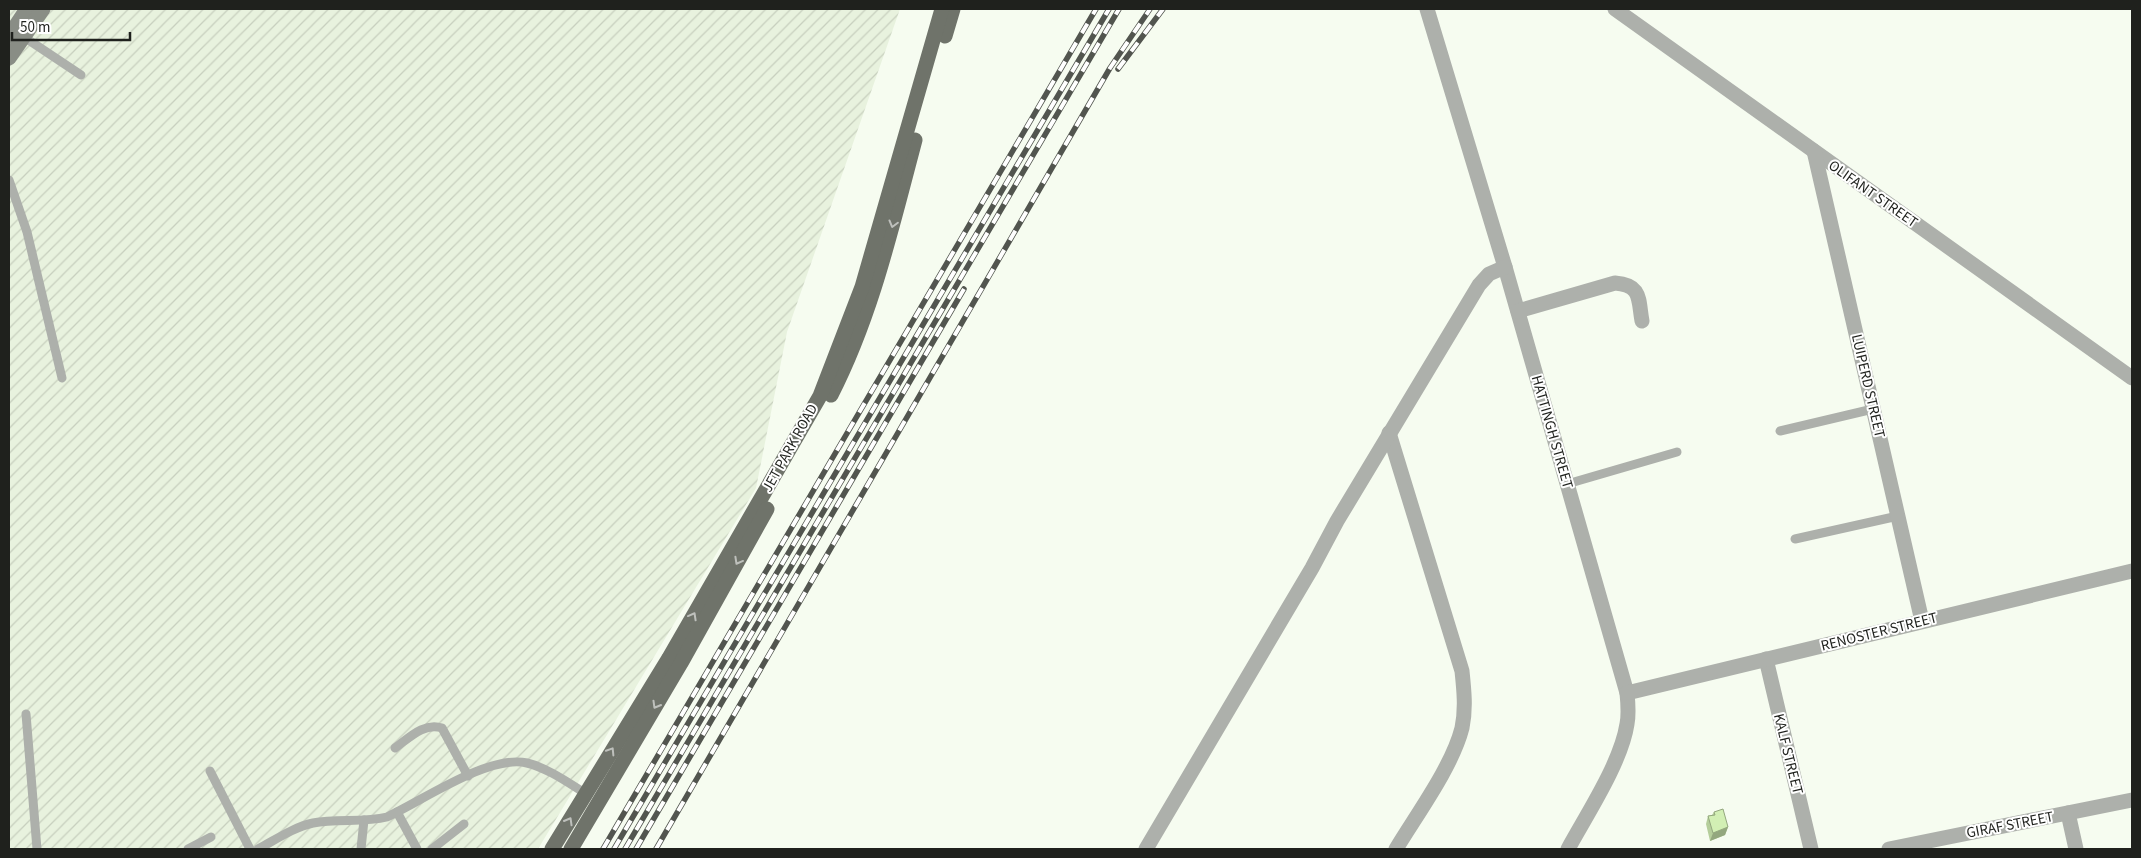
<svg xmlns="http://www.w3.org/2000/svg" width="2141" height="858" font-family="'Source Sans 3',sans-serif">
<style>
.industrial{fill:url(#industrial-furrows)}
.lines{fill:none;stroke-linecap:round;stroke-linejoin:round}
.lane{stroke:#adb0ab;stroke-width:9}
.street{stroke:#adb0ab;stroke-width:15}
.secondary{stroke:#898d85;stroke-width:15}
.primary{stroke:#6f736a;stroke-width:15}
.rail-casing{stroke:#52554f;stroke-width:5.5}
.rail{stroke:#fff;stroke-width:4;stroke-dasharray:11;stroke-linecap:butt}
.wall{fill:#b5ce9b}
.shaded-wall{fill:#93a77e}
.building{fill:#d2efb4;stroke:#93a77e}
.oneway{stroke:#bec0bc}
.labels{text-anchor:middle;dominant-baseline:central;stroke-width:4;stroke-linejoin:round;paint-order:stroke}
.street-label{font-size:15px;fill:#1f211d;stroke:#fff}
</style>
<defs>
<pattern id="industrial-furrows" width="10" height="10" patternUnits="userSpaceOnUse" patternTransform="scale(1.25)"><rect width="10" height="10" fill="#e8f2de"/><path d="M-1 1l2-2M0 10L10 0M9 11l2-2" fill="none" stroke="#c7cfbe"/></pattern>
</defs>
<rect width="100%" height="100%" fill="#f6fcf0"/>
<!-- industrial -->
<path class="industrial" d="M 9,9 L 900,9 L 787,332 L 756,488 L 538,849 L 9,849 Z"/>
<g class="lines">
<!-- lane -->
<g class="lane">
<path d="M 21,35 L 81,75"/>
<path d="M 9,180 L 27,232 L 62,378"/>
<path d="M 1780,431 L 1873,409"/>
<path d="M 1567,484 L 1677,452"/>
<path d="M 1795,539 L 1898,516"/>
<path d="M 26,714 L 37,849"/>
<path d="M 395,748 C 409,738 424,722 442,728 L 468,776"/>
<path d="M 210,771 L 250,849"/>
<path d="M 397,812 L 417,849"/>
<path d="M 188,849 L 211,837"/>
<path d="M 258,849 C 275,840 294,827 313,823 C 337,818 363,823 387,817 C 422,801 489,754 527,763 C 548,768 570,784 588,795"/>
<path d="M 361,849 L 364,820"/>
<path d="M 432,849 L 464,824"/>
</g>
<!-- street -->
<g class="street">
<path d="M 1427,9 L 1505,267 L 1627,693 C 1628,703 1629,714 1627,724 C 1621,763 1587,814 1568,849"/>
<path d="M 1615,9 L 2132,378"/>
<path d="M 1814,151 L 1922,621"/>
<path d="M 1518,311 L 1615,283 C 1642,285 1638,299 1642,321"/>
<path d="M 1389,433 L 1462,671 C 1464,690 1466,709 1462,728 C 1452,767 1417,814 1396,849"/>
<path d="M 1766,659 L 1811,849"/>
<path d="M 1627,693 L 2132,571"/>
<path d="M 2068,813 L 2076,849"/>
<path d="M 1146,849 L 1312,568 L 1337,521 L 1479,285 L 1489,274 L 1505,267"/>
<path d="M 1889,849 L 2132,800"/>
</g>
<!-- secondary -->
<g class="secondary">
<path d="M 9,36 L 27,9"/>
<path d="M 9,58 L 43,9"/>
</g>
<!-- primary -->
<g class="primary">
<path d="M 945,36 L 953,9"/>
<path d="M 831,395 C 872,315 892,226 915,140"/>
<path d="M 552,849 L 669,658 L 820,396 L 862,287 L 942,9"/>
<path d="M 571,849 L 681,663 L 767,509"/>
</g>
<defs>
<g id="rail">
<path d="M 1118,69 L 1163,9"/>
<path d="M 603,849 L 1096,9"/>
<path d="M 614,849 L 1109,9"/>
<path d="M 625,849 L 1119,9"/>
<path d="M 636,849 L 964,289"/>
<path d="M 656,849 L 1110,68 L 1150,9"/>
</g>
</defs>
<!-- rail casing -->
<use href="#rail" class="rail-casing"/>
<!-- rail -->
<use href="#rail" class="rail"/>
</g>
<!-- wall -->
<path class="wall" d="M 1714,812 L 1728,827 L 1725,835 L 1710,841 L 1706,824 L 1708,816 L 1712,815 Z"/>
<!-- shaded-wall -->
<path class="shaded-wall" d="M 1728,827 L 1725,835 L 1710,841 L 1713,833 Z"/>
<!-- building -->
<path class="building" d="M 1723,809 L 1728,827 L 1713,833 L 1708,816 L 1715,815 L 1714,812 Z"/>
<!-- one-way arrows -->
<defs><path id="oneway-chevron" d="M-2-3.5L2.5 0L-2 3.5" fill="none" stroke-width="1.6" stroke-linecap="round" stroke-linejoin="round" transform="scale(1.25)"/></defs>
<g class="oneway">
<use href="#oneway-chevron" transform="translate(893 224) rotate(105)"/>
<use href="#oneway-chevron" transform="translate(738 561) rotate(119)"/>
<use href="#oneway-chevron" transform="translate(693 616) rotate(-61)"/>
<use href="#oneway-chevron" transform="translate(656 705) rotate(120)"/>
<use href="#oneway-chevron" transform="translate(611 751) rotate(-58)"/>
<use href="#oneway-chevron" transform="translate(569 821) rotate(-60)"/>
</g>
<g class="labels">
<!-- street labels -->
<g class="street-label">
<text transform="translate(1873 194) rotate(35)">OLIFANT STREET</text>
<text transform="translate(1868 386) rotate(77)">LUIPERD STREET</text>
<text transform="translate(1552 432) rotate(74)">HATTINGH STREET</text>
<text transform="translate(790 448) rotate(-61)">JET PARK ROAD</text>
<text transform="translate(1879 632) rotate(-14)">RENOSTER STREET</text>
<text transform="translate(1788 754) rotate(76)">KALF STREET</text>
<text transform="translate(2010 825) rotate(-11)">GIRAF STREET</text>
</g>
</g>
<!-- border -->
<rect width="2141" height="858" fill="none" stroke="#1f211d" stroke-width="20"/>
<!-- scale -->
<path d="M12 32v8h118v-8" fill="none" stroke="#1f211d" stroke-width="2.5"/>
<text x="20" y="32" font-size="15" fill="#1f211d" stroke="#ffffff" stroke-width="4" paint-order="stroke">50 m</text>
</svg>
